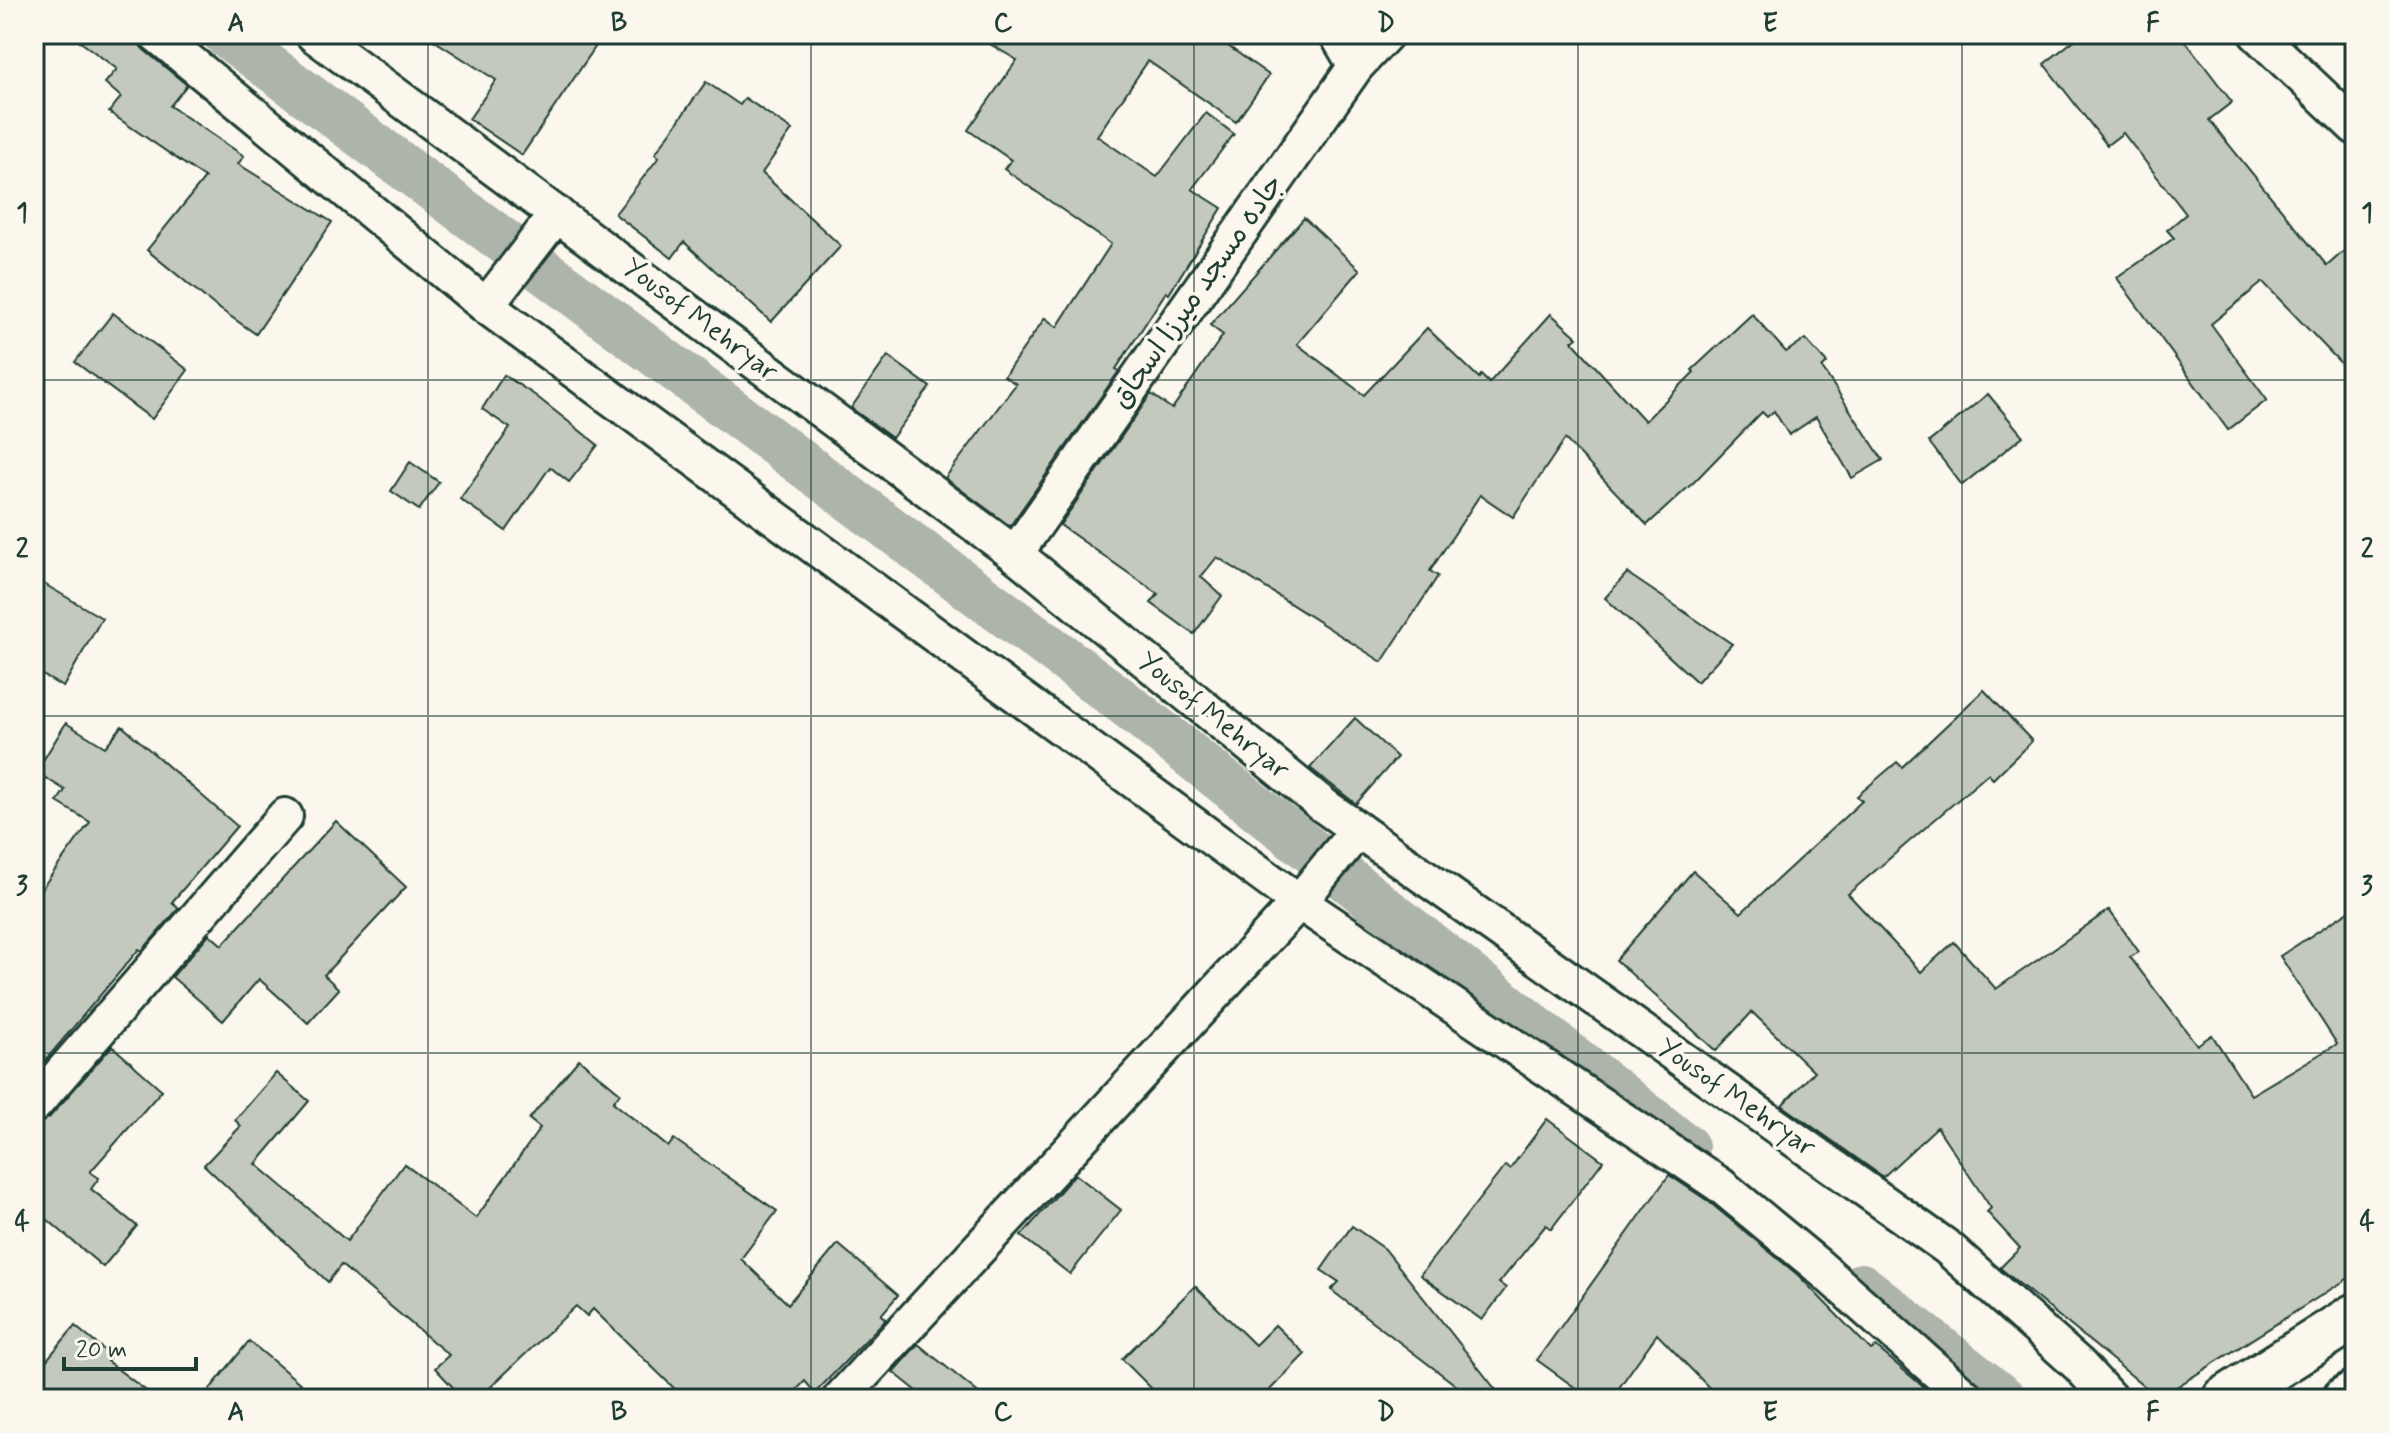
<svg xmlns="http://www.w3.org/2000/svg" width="2389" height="1433" font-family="Mynerve,'Playpen Sans Arabic',sans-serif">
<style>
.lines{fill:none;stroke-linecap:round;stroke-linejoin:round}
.canal{stroke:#adb4aa;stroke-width:46}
.building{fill:#c4c9be;stroke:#1f3d34;stroke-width:2}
.minor-casing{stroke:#1f3d34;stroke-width:40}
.secondary-casing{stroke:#1f3d34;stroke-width:50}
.minor{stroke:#fbf7ec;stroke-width:34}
.secondary{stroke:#fbf7ec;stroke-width:44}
.grid{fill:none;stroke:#1f3d34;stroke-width:2;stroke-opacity:0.55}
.labels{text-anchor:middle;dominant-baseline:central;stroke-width:7;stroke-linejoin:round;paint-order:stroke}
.street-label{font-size:28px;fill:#1f3d34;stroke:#fbf7ec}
.neatline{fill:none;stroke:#1f3d34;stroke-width:3}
.grid-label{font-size:26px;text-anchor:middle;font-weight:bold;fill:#1f3d34}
</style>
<rect width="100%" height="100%" fill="#fbf7ec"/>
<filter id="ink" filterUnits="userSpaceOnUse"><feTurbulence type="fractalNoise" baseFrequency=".0125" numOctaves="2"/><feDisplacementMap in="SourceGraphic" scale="16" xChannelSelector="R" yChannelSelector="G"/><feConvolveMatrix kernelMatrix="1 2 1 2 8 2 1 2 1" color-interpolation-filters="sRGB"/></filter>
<g filter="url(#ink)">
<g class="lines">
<!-- canal -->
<g class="canal">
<path d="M 225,34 L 1123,702 L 1686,1147"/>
<path d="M 1861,1286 L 2004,1399"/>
</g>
</g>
<!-- building -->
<g class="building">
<path d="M 70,34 L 132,34 L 143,49 L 187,85 L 170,106 L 244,156 L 238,164 L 332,222 L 256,334 L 214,305 L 147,250 L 205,178 L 109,112 L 121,97 L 105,83 L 117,69 Z"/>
<path d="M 424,34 L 604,34 L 522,155 L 469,119 L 496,80 Z"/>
<path d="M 973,34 L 1211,34 L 1269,75 L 1236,122 L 1148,61 L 1097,136 L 1157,177 L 1206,113 L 1234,134 L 1192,189 L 1222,208 L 1169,294 L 1166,292 L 1116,369 L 1119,371 L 1010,526 L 945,478 L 1016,384 L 1004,376 L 1045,318 L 1057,327 L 1111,244 L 1004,169 L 1011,160 L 968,130 L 1017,60 Z"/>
<path d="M 2082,34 L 2180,34 L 2232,102 L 2209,120 L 2327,266 L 2355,241 L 2355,378 L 2263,282 L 2211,324 L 2267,400 L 2228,430 L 2117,278 L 2174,238 L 2167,230 L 2186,214 L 2123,133 L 2107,145 L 2044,64 Z"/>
<path d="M 706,82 L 740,105 L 745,98 L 792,130 L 762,173 L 841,246 L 771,322 L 684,242 L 672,258 L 615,214 L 659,157 L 655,154 Z"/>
<path d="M 1304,218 L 1360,270 L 1297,344 L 1364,395 L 1427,328 L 1479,378 L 1481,375 L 1489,383 L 1551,314 L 1577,337 L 1572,341 L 1645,421 L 1694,372 L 1692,370 L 1752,314 L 1786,352 L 1805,339 L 1827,363 L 1822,368 L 1883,460 L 1852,478 L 1816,417 L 1789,435 L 1774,411 L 1767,417 L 1762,412 L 1695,481 L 1647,525 L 1565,439 L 1513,517 L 1480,495 L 1430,571 L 1438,576 L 1382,662 L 1217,557 L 1201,577 L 1222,596 L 1194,634 L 1151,603 L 1158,594 L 1060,525 L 1151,394 L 1172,409 L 1223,335 L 1210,325 Z"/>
<path d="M 113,313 L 188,370 L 152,419 L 75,362 Z"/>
<path d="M 888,356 L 930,387 L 892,438 L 851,408 Z"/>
<path d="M 504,375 L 536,396 L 598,445 L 569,482 L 550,467 L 506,531 L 460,499 L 510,428 L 482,409 Z"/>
<path d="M 1988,394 L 2023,436 L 1962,485 L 1929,442 Z"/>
<path d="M 410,462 L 439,482 L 419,510 L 391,491 Z"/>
<path d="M 1627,573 L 1732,644 L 1697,682 L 1605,598 Z"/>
<path d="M 34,578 L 102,618 L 63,687 L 34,670 Z"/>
<path d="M 1984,690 L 2032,741 L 1993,779 L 1988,774 L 1848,894 L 1921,972 L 1954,942 L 1996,989 L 2109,910 L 2139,952 L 2130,957 L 2197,1045 L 2212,1035 L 2251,1095 L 2337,1044 L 2280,956 L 2355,907 L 2355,1274 L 2159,1398 L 2000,1268 L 2020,1248 L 1987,1212 L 1991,1208 L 1937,1127 L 1883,1177 L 1782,1105 L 1814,1072 L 1752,1012 L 1716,1051 L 1616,960 L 1693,871 L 1741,913 L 1862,801 L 1857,796 L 1897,762 L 1902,767 Z"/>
<path d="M 1355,718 L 1397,757 L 1356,804 L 1310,768 Z"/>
<path d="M 66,723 L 105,747 L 122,726 L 237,826 L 172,902 L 179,908 L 142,951 L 139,949 L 34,1074 L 34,899 L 90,822 L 57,802 L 65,790 L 36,772 Z"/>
<path d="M 336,821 L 406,887 L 324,975 L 339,989 L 308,1023 L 259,979 L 223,1021 L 172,977 L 209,934 L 222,945 Z"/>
<path d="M 112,1046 L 162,1090 L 90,1172 L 99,1178 L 91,1189 L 137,1226 L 103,1267 L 34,1208 L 34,1124 L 49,1118 Z"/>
<path d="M 579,1059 L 620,1093 L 613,1102 L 668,1147 L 674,1139 L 777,1211 L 741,1259 L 788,1304 L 838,1244 L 898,1295 L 881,1315 L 886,1319 L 815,1393 L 805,1381 L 788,1399 L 685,1399 L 593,1309 L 587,1316 L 576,1306 L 478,1399 L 464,1399 L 435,1368 L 449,1355 L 341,1265 L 328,1282 L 204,1165 L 241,1126 L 235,1120 L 276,1073 L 309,1101 L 256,1164 L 347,1241 L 404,1164 L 476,1218 L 540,1128 L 529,1119 Z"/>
<path d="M 1547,1119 L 1603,1161 L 1551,1229 L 1546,1225 L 1499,1283 L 1506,1288 L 1482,1320 L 1420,1275 L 1505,1166 L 1510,1169 Z"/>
<path d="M 1075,1174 L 1121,1210 L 1070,1274 L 1021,1236 Z"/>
<path d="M 1669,1175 L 1708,1201 L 1798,1275 L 1871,1350 L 1876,1347 L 1938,1399 L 1720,1399 L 1657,1334 L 1611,1399 L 1591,1399 L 1537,1360 Z"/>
<path d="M 1352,1226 L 1385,1249 L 1503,1399 L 1474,1399 L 1331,1290 L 1339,1282 L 1321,1270 Z"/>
<path d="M 1195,1286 L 1255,1345 L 1275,1325 L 1305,1354 L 1261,1399 L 1162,1399 L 1122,1359 Z"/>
<path d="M 75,1326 L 111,1356 L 107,1361 L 157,1399 L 63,1399 L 34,1375 Z"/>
<path d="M 249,1341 L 319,1399 L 202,1399 Z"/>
<path d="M 918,1344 L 986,1399 L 927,1399 L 893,1372 Z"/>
</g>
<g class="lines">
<defs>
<g id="minor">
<path d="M 156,34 L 486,306 L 1299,902 L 1720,1185 L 1817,1265 L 1968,1399"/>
<path d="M 313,34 L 1015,554 L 1323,805 L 1948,1248 L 2079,1365 L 2110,1399"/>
<path d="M 1337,34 L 1356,66"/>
<path d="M 2257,34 L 2355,127"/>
<path d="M 486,306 L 557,214"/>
<path d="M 1015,554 L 1356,66 L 1386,34"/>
<path d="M 34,1105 L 285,816"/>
<path d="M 840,1399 L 1299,902 L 1358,830"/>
</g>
<g id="secondary">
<path d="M 2225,1399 L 2355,1316"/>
<path d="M 2345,1399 L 2355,1393"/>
</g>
</defs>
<!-- minor casing -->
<use href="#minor" class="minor-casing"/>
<!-- secondary casing -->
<use href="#secondary" class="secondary-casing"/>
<!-- minor -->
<use href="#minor" class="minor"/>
<!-- secondary -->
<use href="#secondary" class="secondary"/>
</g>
</g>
<!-- grid -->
<path class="grid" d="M 428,34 L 428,1399M 811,34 L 811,1399M 1194,34 L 1194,1399M 1578,34 L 1578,1399M 1962,34 L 1962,1399M 34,380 L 2355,380M 34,716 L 2355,716M 34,1053 L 2355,1053"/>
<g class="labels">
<!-- street labels -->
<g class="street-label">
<text transform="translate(1198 292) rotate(-55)">جاده مسجد ميرزا اسحاق</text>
<text transform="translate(700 320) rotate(37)">Yousof Mehryar</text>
<text transform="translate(1213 716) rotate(39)">Yousof Mehryar</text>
<text transform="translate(1736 1098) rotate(35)">Yousof Mehryar</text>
</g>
</g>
<!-- margin -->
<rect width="2389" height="1433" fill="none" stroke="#fbf7ec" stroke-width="88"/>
<!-- scale -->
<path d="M64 1357v12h132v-12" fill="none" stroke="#1f3d34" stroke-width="4"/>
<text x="76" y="1357" font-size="24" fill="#1f3d34" stroke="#fbf7ec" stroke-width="6" paint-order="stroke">20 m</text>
<rect x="44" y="44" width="2301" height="1345" class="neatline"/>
<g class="grid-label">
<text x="236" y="31">A</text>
<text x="619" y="31">B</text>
<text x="1003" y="31">C</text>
<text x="1386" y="31">D</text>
<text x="1770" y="31">E</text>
<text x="2153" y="31">F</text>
<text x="22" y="221">1</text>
<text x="2367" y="221">1</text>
<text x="22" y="557">2</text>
<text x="2367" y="557">2</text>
<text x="22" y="894">3</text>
<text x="2367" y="894">3</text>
<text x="22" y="1230">4</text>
<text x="2367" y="1230">4</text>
<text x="236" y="1420">A</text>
<text x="619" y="1420">B</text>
<text x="1003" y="1420">C</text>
<text x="1386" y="1420">D</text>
<text x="1770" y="1420">E</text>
<text x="2153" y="1420">F</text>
</g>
</svg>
